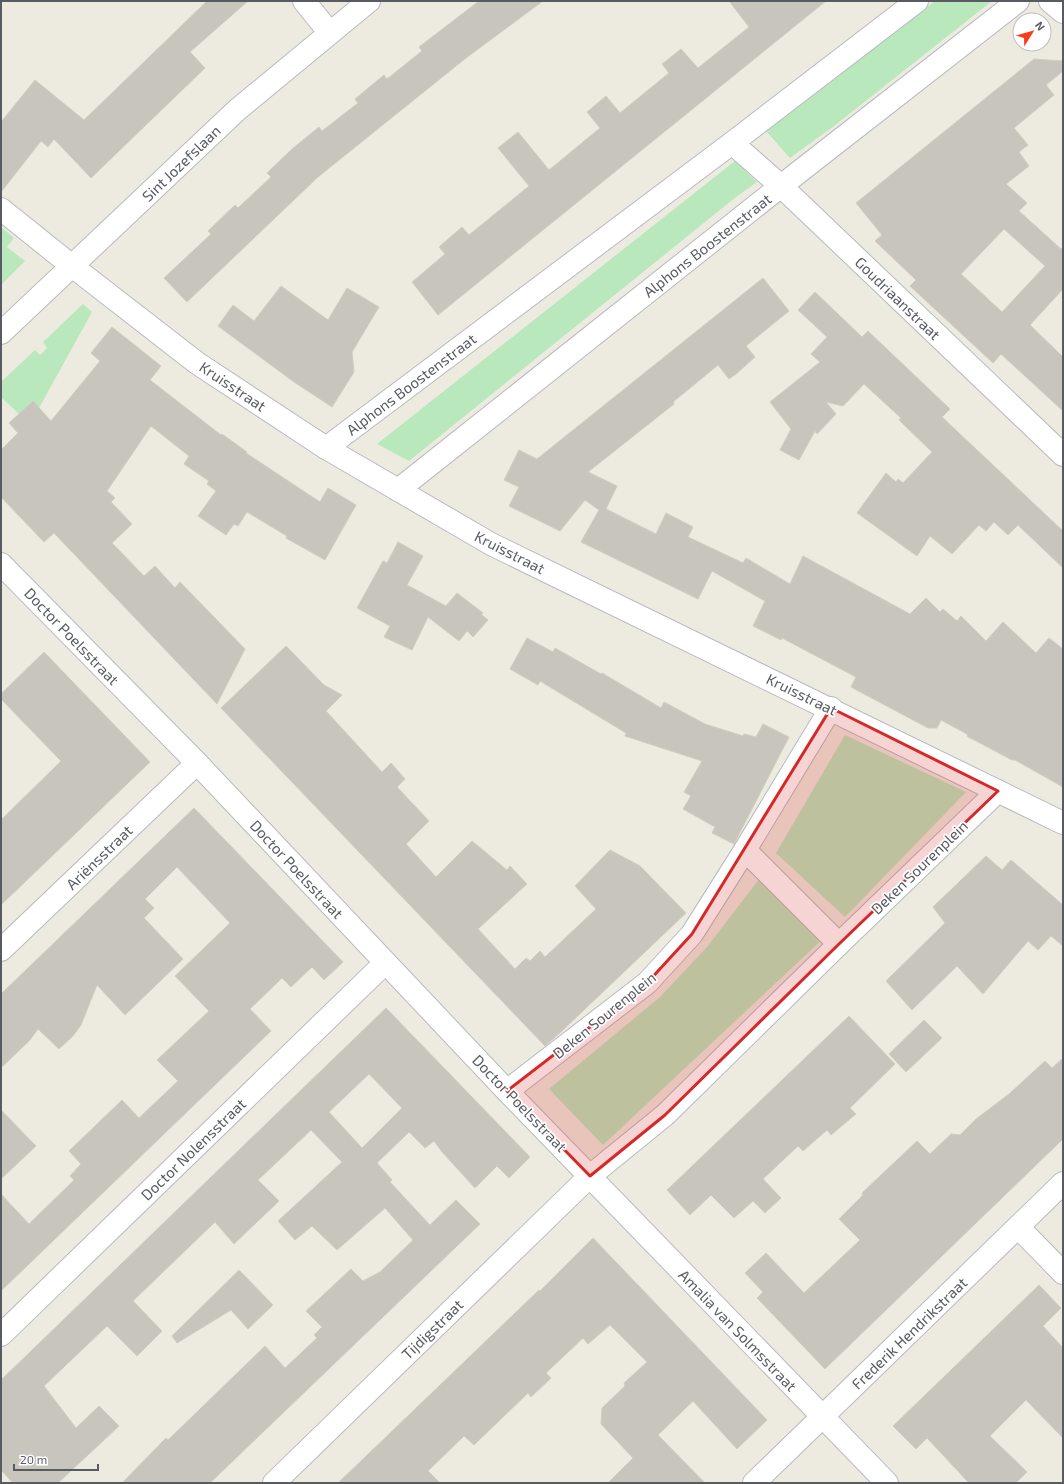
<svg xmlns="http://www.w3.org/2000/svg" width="1064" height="1484" font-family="'Exo 2',sans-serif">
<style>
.green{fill:#b8e8bc}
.building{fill:#c8c5bc;stroke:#d2cdbd;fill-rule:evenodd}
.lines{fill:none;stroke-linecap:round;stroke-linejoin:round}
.minor-casing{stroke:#b8bac0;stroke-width:24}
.tertiary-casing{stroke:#b8bac0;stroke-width:24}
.minor{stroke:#fff;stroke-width:22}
.tertiary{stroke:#fff;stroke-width:22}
.marked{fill:#d62828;fill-opacity:0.2;stroke:#d62828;stroke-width:3;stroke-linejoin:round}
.labels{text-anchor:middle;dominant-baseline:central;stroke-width:3.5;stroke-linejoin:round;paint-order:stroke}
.street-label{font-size:15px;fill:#585c62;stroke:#fff}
</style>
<rect width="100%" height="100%" fill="#edebdf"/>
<!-- green -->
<g class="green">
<path d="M 935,1 L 992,1 L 834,126 L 790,158 L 766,131 Z"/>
<path d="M 735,161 L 757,182 L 736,197 L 409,461 L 377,444 Z"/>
<path d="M 1,227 L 14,238 L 7,247 L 25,261 L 1,285 Z"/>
<path d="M 83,304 L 92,312 L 39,408 L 33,401 L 19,414 L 1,397 L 1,382 L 35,350 L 40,355 L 47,348 L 43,342 Z"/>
<path d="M 845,735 L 966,792 L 845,917 L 776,853 Z"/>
<path d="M 763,874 L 826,936 L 603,1145 L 549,1089 L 660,997 L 707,947 Z"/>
</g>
<!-- building -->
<g class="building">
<path d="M 207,1 L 248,1 L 190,52 L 205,68 L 91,178 L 54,139 L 48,147 L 41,141 L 1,192 L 1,122 L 35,80 L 84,120 Z"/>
<path d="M 479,1 L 543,1 L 466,58 L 318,177 L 187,302 L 164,278 L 211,234 L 208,231 L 235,205 L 238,208 L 271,177 L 267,173 L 292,149 L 319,127 L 322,131 L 358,103 L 355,99 L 384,75 L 387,79 L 422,51 L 419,47 Z"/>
<path d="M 729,1 L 826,1 L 438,315 L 412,282 L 445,254 L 439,247 L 462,227 L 469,235 L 529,186 L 498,148 L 518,132 L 549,170 L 600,128 L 587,112 L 606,96 L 620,113 L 669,73 L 662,64 L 681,49 L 698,68 L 749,27 Z"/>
<path d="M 1034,59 L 1063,61 L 1063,71 L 1046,85 L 1054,95 L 1014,128 L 1028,145 L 1019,152 L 1029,166 L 1006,184 L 1027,203 L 1019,211 L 1061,249 L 1063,247 L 1063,289 L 1030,325 L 1063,357 L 1063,411 L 1001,354 L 993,363 L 910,286 L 916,280 L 875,241 L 882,235 L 856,203 ZM 1004,229 L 1045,266 L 1002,312 L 961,274 Z"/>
<path d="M 763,278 L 789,311 L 746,346 L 755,357 L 736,374 L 729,379 L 718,365 L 673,402 L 674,404 L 588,472 L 617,486 L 606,509 L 656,534 L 666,513 L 693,527 L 688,537 L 743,563 L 746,558 L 790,584 L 803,556 L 910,614 L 926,598 L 940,612 L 943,609 L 957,621 L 961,616 L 986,641 L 1003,622 L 1036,653 L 1049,638 L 1063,649 L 1063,787 L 1015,760 L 1012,760 L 980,743 L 968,737 L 967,734 L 941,720 L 937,728 L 928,728 L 851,687 L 856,677 L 782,638 L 781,640 L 753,626 L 765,601 L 712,571 L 698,599 L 581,542 L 599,510 L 585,500 L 560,531 L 509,506 L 519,487 L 504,480 L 519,450 L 537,459 Z"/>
<path d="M 281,286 L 328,320 L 347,288 L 379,307 L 352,352 L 354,372 L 332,407 L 294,382 L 218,326 L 233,305 L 254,321 Z"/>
<path d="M 815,292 L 862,337 L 868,331 L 950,409 L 942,417 L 1063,531 L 1063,568 L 1018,525 L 1008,535 L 994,522 L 986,531 L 979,525 L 952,554 L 930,536 L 917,556 L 857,513 L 886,473 L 896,482 L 898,479 L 903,483 L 932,452 L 899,420 L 901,418 L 864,384 L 843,406 L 826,402 L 836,414 L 817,434 L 815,431 L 799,460 L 780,450 L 791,429 L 770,402 L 820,362 L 811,354 L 827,337 L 798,310 Z"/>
<path d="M 112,327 L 161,366 L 150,380 L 221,435 L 222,434 L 247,452 L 246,453 L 320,502 L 328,488 L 356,505 L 325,560 L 286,538 L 287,536 L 247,512 L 238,526 L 234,524 L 226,535 L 198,516 L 216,491 L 207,484 L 209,481 L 184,464 L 189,456 L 151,426 L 107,491 L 115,498 L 111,502 L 132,524 L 112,543 L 144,576 L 155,566 L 175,588 L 180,582 L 245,649 L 217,704 L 54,533 L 44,542 L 1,497 L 1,450 L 18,433 L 9,423 L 33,401 L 51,421 L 100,361 L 91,353 Z"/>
<path d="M 398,542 L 423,556 L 407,585 L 446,606 L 457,593 L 483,613 L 481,614 L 488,620 L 473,637 L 467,631 L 459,641 L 428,617 L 412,650 L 384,637 L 390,626 L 357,608 L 383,561 L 387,563 Z"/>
<path d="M 527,638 L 553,652 L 555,648 L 601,674 L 602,673 L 661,708 L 664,702 L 705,724 L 743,736 L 744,734 L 756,737 L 763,724 L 789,737 L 734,844 L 712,833 L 715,827 L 683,809 L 691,796 L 684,792 L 702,761 L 625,736 L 626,733 L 540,681 L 538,685 L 510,669 Z"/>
<path d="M 286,646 L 324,685 L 342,695 L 326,711 L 382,772 L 391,763 L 405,779 L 397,787 L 429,821 L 406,844 L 436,877 L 472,841 L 507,870 L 510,866 L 527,884 L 478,929 L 515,969 L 526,958 L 530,961 L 540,951 L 545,957 L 596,909 L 575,886 L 610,850 L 640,866 L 686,913 L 563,1030 L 545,1046 L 221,708 Z"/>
<path d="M 44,652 L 150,762 L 1,905 L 1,820 L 61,761 L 1,699 L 1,694 Z"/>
<path d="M 194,808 L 343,962 L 324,980 L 312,967 L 291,987 L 282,978 L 250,1009 L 271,1031 L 1,1291 L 1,1194 L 29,1224 L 74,1180 L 70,1176 L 81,1164 L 69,1151 L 122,1100 L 139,1118 L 178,1081 L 157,1060 L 209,1011 L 175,976 L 230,923 L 177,867 L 145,899 L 154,908 L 144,918 L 183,959 L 125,1015 L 97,985 L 81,1025 L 73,1036 L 59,1049 L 38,1029 L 30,1040 L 1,1068 L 1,994 Z"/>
<path d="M 986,856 L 1002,870 L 1011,860 L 1063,905 L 1063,946 L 1051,936 L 1038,950 L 1028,941 L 983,994 L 957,966 L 912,1010 L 886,981 L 945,923 L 933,907 Z"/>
<path d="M 386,1008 L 530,1157 L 509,1178 L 497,1166 L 475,1188 L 442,1152 L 434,1141 L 425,1148 L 409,1132 L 377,1163 L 392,1180 L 390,1182 L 430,1225 L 456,1200 L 480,1224 L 210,1483 L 122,1483 L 166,1438 L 168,1440 L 265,1346 L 285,1368 L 317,1338 L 314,1335 L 322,1327 L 306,1311 L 351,1269 L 363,1281 L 380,1272 L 413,1240 L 385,1208 L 337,1250 L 312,1226 L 295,1240 L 278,1221 L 342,1162 L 311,1130 L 258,1180 L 279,1201 L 234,1244 L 215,1222 L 133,1301 L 162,1331 L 137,1356 L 107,1326 L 44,1386 L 76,1428 L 99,1406 L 119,1426 L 58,1483 L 13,1483 L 1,1470 L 1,1380 ZM 369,1074 L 402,1108 L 362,1148 L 329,1112 Z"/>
<path d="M 849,1016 L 895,1064 L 850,1108 L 856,1114 L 831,1135 L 827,1130 L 803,1151 L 798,1146 L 763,1179 L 781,1198 L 765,1213 L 753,1201 L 734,1218 L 711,1195 L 690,1215 L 667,1190 Z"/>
<path d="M 924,1020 L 942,1038 L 906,1072 L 889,1054 Z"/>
<path d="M 1063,1058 L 1063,1139 L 825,1369 L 757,1298 L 763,1292 L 745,1273 L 766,1253 L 804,1293 L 860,1240 L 839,1219 L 863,1195 L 862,1193 L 917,1141 L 930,1154 L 951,1134 L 960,1135 L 976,1119 L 1009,1094 L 1045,1061 L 1052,1068 Z"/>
<path d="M 1,1110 L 36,1146 L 1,1179 Z"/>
<path d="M 593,1238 L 767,1420 L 737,1449 L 693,1401 L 658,1435 L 705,1483 L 608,1483 L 633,1458 L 601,1424 L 602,1408 L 625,1386 L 624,1383 L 647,1362 L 610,1325 L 588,1344 L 583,1338 L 546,1373 L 551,1378 L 531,1397 L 528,1393 L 474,1445 L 464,1436 L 428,1471 L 440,1483 L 338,1483 L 539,1290 L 540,1291 Z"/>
<path d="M 239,1270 L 273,1305 L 248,1329 L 231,1310 L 177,1343 L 172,1336 Z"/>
<path d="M 1039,1285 L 1061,1308 L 1043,1326 L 1063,1348 L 1063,1438 L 1026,1400 L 990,1436 L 1027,1472 L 1016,1483 L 969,1483 L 927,1438 L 916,1449 L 893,1426 Z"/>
</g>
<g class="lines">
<defs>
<g id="minor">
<path d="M 304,1 L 329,32"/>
<path d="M 1050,1 L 1063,12"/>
<path d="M 732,143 L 781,186 L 1063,455"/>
<path d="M 1,209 L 72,266 L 197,363 L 326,448 L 491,544 L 1063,823"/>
<path d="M 326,448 L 732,143 L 917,1"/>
<path d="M 398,490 L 781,186 L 1018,1"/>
<path d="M 1,564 L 197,763 L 507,1091 L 887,1483"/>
<path d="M 745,850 L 839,944"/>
<path d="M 1,950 L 197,763"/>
<path d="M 507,1091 L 647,983 L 692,934 L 745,850 L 831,708"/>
<path d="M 1018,1227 L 1063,1273"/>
<path d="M 1,1335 L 385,963"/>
<path d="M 274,1483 L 590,1176 L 665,1115 L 839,944 L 998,791"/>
<path d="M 754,1483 L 1063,1183"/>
</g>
<path id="tertiary" d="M 1,333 L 237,110 L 369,1"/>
</defs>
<!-- minor casing -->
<use href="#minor" class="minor-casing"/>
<!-- tertiary casing -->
<use href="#tertiary" class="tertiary-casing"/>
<!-- minor -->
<use href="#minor" class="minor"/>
<!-- tertiary -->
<use href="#tertiary" class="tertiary"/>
</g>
<!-- marked area -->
<path class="marked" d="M 831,708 L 998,791 L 839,944 L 665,1115 L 590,1176 L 507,1091 L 647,983 L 692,934 Z"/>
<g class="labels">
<!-- street labels -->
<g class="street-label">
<text transform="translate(181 163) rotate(-44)">Sint Jozefslaan</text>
<text transform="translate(707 245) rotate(-38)">Alphons Boostenstraat</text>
<text transform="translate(898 298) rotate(44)">Goudriaanstraat</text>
<text transform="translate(411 384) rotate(-37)">Alphons Boostenstraat</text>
<text transform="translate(233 386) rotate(34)">Kruisstraat</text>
<text transform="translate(510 552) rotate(27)">Kruisstraat</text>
<text transform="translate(72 636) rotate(46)">Doctor Poelsstraat</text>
<text transform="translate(802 694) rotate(26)">Kruisstraat</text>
<text transform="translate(99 857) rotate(-44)">Ariënsstraat</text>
<text transform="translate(919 867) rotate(-44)">Deken Sourenplein</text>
<text transform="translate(297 869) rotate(47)">Doctor Poelsstraat</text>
<text transform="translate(604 1015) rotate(-39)">Deken Sourenplein</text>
<text transform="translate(520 1103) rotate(46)">Doctor Poelsstraat</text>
<text transform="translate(193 1149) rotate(-44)">Doctor Nolensstraat</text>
<text transform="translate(432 1329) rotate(-44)">Tijdigstraat</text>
<text transform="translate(738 1330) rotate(46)">Amalia van Solmsstraat</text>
<text transform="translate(909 1333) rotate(-44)">Frederik Hendrikstraat</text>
</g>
</g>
<!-- border -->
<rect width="1064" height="1484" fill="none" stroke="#585c62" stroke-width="4"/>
<!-- north arrow -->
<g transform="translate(1032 32) rotate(53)"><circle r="19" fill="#ffffff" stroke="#bcbec0"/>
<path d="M0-3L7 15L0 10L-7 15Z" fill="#fa3b18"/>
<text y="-6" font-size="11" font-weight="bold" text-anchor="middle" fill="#585c62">N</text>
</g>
<!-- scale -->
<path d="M14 1464v6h84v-6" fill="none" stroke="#585c62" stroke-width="2"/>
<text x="20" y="1464" font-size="12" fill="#585c62" stroke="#ffffff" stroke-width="3" paint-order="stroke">20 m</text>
</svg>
